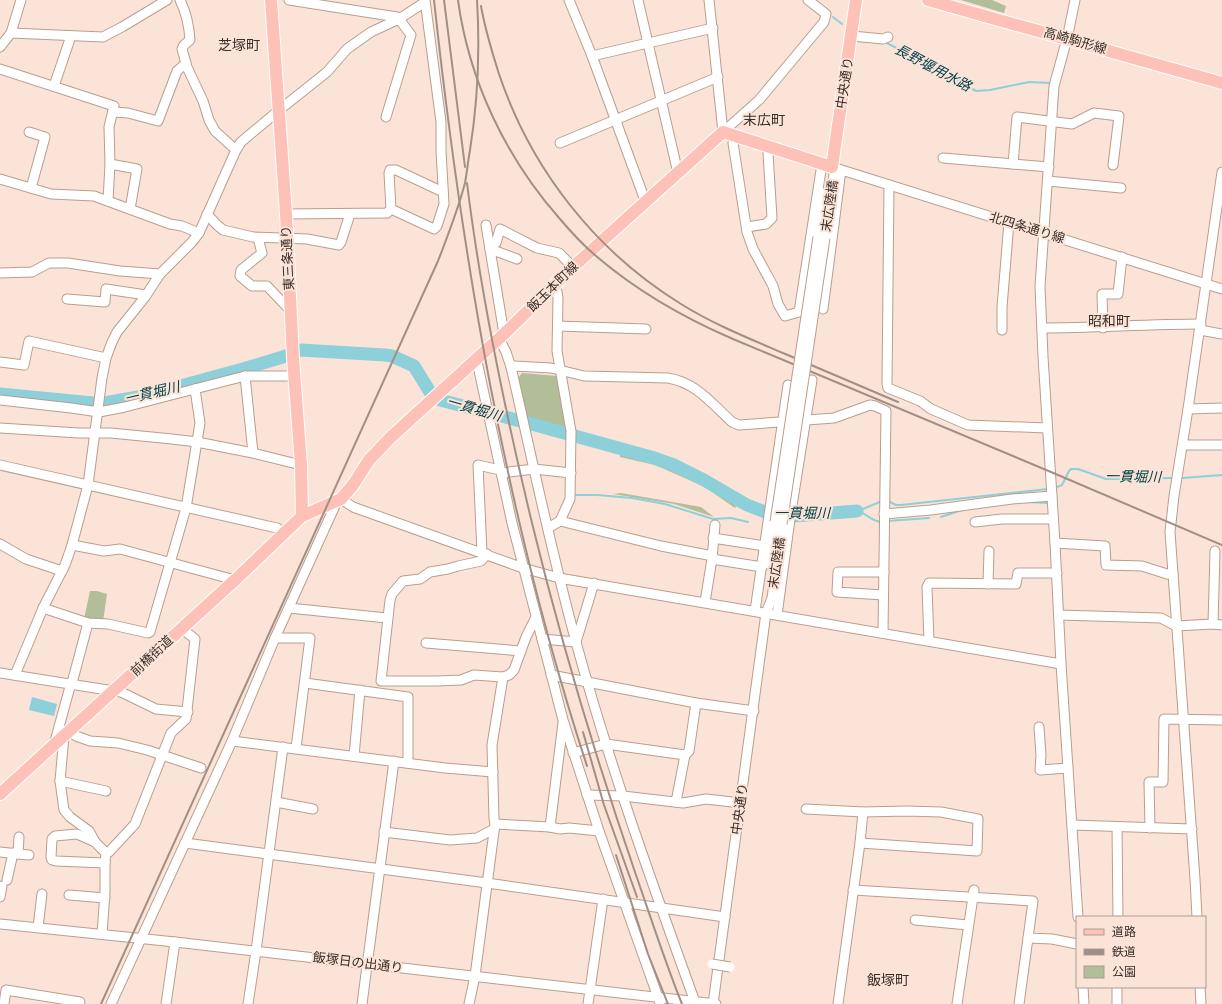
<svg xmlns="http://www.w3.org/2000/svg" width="1222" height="1004" font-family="'Varela Round','Noto Sans JP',sans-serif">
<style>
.green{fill:#b2be9a}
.water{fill:#8dd0d9}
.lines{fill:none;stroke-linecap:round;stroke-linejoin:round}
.stream{stroke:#8dd0d9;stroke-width:2}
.river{stroke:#8dd0d9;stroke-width:13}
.minor-casing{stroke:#b99e8e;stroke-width:11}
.major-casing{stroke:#fff;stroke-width:14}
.minor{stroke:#fff;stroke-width:9}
.major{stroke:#fec1b7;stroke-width:12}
.rail{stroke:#a18f85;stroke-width:2}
.minor-bridge-casing{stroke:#b99e8e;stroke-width:11;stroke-linecap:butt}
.minor-bridge{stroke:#fff;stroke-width:9}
.labels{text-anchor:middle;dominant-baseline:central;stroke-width:4;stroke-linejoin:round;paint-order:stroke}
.street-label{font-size:13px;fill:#382d27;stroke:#fbe4d7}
.neighbourhood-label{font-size:14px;fill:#382d27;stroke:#fbe4d7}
.water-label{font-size:14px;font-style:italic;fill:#004249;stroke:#fbe4d7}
</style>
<rect width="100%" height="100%" fill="#fbe4d7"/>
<!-- green -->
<g class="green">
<path d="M 961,0 L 992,0 L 1006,6 L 1004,13 Z"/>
<path d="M 522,373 L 558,376 L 567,429 L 526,418 L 518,378 Z"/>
<path d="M 620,451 L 672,467 L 677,471 L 711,487 L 736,506 L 735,508 L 705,487 L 655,465 L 620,457 Z"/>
<path d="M 621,493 L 701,507 L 714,517 L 674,504 L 613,494 Z"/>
<path d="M 90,591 L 97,591 L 107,594 L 103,622 L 84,619 Z"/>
</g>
<!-- water -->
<path class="water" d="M 32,697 L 57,704 L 54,716 L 29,710 Z"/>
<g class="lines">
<!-- stream -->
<g class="stream">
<path d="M 833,17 L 842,24"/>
<path d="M 887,43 L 976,91 L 990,90 L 1029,82 L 1052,83"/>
<path d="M 1183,478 L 1222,475"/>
<path d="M 1055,488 L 1062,485 L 1069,471 L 1071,469 L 1078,469 L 1106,479 L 1174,478"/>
<path d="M 576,495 L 597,495 L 632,498 L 665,504 L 713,519 L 731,518 L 748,522"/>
<path d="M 888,501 L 896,505 L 901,505 L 1048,489"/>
<path d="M 1028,502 L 1047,503"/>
<path d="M 857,511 C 867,513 871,522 882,522"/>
<path d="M 858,511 L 882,501"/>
<path d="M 941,517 L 962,510"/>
<path d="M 888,521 L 929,518"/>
</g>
<!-- river -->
<path class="river" d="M 0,394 L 93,403 L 104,403 L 144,396 L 243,369 L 286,356 L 301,350 L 385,355 L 392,356 L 414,366 L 430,392 L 440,400 L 528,423 L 651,457 L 674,465 L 704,480 L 747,505 L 765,512 L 794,516 L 857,511"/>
<defs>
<g id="minor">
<path d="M 180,0 C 187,14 189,25 190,40 L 184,45 L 182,49 L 187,67 L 203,101 L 209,120 L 215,131 L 236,150"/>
<path d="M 289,0 L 397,17 L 399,19 L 411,35 L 386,117"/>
<path d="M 569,0 L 592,56 L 646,203"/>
<path d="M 638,0 L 678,173"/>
<path d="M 709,0 L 723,132"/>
<path d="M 1075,0 L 1067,39 L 1054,86 L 1040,286 L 1043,357 L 1055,543 L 1061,664 L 1078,917"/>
<path d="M 11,33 L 103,37 L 122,27 L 167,0"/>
<path d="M 852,36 L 883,39 L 888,37"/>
<path d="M 0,47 L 11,33 L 21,0"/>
<path d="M 592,56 L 713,28"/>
<path d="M 0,69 L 114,106 L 109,127 L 110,164 L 108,201"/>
<path d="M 54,86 L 71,36"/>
<path d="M 114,112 L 128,113 L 158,121 L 177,71 L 186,63"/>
<path d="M 29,132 L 45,137 L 31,188"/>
<path d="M 723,132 L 759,100 L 824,22 L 826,14 L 808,0"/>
<path d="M 735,136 L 733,143 L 747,232 L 753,249 L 773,286 L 778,304 L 785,316 L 799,312 L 822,164"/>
<path d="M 560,143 L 718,77"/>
<path d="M 943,158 L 1049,167"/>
<path d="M 110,164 L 137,169 L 130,209"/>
<path d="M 1013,164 L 1017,117 L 1072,124 L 1094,113 L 1119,116 L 1113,165"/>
<path d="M 832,167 L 1222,289"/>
<path d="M 0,179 L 51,194 L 94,196 L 170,224 L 182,226 L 199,233"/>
<path d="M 1048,181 L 1121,188"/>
<path d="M 889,185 L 887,384 L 888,388 L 920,401 L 931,409 L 968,425 L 1047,428"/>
<path d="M 391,209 L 434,229 L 437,226 L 444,204 L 441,151 L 441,122 L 425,0"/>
<path d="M 207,214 L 216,224 L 223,230 L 253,237 L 307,239 L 339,245 L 341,242 L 350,214"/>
<path d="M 286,214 L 387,213 L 391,209 L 389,173 L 390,170 L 396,170 L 443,192"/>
<path d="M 486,225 L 504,334"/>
<path d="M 747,227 L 766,224 L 772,218 L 768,153 L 769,147"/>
<path d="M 818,237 L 824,193"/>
<path d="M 258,238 L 262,253 L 241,270 L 240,276 L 252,286 L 267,286 L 290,310"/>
<path d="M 825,238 L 834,174 L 832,167"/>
<path d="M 490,244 L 496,243 L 500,229 L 537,248 L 559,253 L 573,267"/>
<path d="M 490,249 L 517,259"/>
<path d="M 0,273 L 32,272 L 49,263 L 68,263 L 120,271 L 160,274"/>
<path d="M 67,299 L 105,302 L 106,289 L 146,295"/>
<path d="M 823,309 L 841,170"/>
<path d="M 558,326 L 646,329"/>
<path d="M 1042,328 C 1095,328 1147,324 1201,324"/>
<path d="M 1103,328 L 1102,294 L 1118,294 L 1122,257"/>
<path d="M 1002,330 L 1002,307 L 1009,222"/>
<path d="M 1200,330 L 1222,334"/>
<path d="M 499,338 L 506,352 L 511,367 C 532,459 551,551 576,642 C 609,764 652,883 695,1002"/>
<path d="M 475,359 L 478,366 L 512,523 L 563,720 L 599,831 L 660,1003"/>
<path d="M 0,362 L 24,365 L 29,341 L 106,358"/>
<path d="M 511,367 L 514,366 L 551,368 L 584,376 L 668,378 C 697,383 711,403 732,422 L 739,425 L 834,418 L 870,405 L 875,406 L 886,411 L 883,633"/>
<path d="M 245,376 L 253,453"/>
<path d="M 0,400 L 71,408 L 99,412 L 125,407 L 245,376 L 294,376"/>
<path d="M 1188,409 L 1222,408"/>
<path d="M 0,428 L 79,433 L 111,433 L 172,439 L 197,442 L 253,453 L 301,465"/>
<path d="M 1183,445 L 1222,445"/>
<path d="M 0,465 L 277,528 L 284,533"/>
<path d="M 501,473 L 534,469 L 571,473"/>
<path d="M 341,499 L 353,507 L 523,568 L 559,578 L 1061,664"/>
<path d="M 884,514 L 931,510 L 1012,499 L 1052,496"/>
<path d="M 560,521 L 661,546 L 713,556"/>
<path d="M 975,522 L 1002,519 L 1053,519"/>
<path d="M 548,528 L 560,521 L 570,499 L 571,431 L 557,351 L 558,298 L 557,292 L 553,288"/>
<path d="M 713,538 L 765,546"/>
<path d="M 1055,543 L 1105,546 L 1106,565 L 1142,566 L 1167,574 L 1173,574"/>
<path d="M 0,544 L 26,559 L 62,571"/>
<path d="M 72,545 L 104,551 L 120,549 L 235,580"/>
<path d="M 482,552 L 478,465 L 500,470"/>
<path d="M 487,554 L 481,561 L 458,566 L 448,569 L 430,572 L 420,579 L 403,581 L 392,594 L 390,600 L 381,681 L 437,681 L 461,680 L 474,675 L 503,677 L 509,675 L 514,670 L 526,637 L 536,617"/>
<path d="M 712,559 L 762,567"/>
<path d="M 768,564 L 775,522"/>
<path d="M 988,584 L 989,551"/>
<path d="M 883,595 L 837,592 L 838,572 L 884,572"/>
<path d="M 705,602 L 712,559 L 715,525"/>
<path d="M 43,608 L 88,623 L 108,624 L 148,633 L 150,632 L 186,508 L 200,423 L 195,389"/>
<path d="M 289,608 L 387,618"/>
<path d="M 755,611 L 788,385"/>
<path d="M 777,615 L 791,512 L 812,380"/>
<path d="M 1059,615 L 1161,618 L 1176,626 L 1213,624 L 1222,625"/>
<path d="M 1213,624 L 1215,551"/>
<path d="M 275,638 L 310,638 L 296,748"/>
<path d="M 542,639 L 576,642 L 594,583"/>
<path d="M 929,641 L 927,587 L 929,583 L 1016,584 L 1018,573 L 1057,573"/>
<path d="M 426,643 L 521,651"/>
<path d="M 0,673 L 114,691 L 121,692 L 156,709 L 188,712"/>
<path d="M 15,675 L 43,608 L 65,565 L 72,545 L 88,485 L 102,378 L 106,358 L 112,342 L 117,332 L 145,297 L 160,274 L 192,242 L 199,233 L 236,150 L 241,142 L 278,111 L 327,72 L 347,49 L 371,32 L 399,19 L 422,4 L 425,4"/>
<path d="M 551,675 L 696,703 L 754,711"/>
<path d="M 72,683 L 88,623"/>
<path d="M 305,683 L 408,697 L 408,763"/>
<path d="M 1039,727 L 1041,755 L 1040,770 L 1068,768"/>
<path d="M 70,731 L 76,736 L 90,741 L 118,743 L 147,750 L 201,768"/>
<path d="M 64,736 L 60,781 L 64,810 L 70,817 L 89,831 L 95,842 L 106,853 L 105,863 L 105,892 L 102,934"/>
<path d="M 232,741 L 445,768 L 493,772"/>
<path d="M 54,745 L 71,683"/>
<path d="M 573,753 L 606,744 L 685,755 L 689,751 L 696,703"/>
<path d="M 354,756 L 360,690"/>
<path d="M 60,781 L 106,791"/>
<path d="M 587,795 L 623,796 L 683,803 L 706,799 L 741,803"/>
<path d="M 276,802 L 313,809"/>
<path d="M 676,802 L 685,755"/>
<path d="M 806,809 L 863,812 L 907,811 L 941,812 L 978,819 L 977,851 L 860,843"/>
<path d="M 495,824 L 550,827 L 560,829 L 569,828 L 599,831"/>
<path d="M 1072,825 L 1192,829"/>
<path d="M 550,827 L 563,723"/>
<path d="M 1117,827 L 1118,917"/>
<path d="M 1150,828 L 1149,782 L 1163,782 L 1164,719 L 1222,720"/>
<path d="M 384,832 L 450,840 L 477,838 L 494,829"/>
<path d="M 95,842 L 77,834 L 55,836 L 52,839 L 51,857 L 52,860 L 56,861 L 105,863"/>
<path d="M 185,843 L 487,883 L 725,917"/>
<path d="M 0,852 L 18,854 L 19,837"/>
<path d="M 106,853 L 109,852 L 135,824 L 171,733 L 186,719 L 195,639 L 181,628"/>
<path d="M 18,854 L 29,855"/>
<path d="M 7,880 L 13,853"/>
<path d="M 853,890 L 1033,901 L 1028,938 L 1052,939 L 1077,944"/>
<path d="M 69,895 L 105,898"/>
<path d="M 0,897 L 2,886"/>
<path d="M 1197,917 L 1195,879 L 1170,532 L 1174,496 L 1188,409 L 1222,172"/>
<path d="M 915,920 L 968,925"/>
<path d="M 0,924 L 175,942 L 716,1004"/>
<path d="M 38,927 L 42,894"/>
<path d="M 1083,987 L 1084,1004"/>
<path d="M 1117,987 L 1117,1004"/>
<path d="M 1200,987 L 1201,1004"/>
<path d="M 4,1004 L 6,990 L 80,1002"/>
<path d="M 111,1004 L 232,741 L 275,638 L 334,508 L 335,502"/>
<path d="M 166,1004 L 175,942"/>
<path d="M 248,1004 L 256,951 L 283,747"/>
<path d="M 362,1004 L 394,761"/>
<path d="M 469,1004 L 475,976 L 495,824 L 494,819 L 492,745 L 503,677"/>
<path d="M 588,1004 L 603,899"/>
<path d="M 713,1004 L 766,613 L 772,598 L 782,524"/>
<path d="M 838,1004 L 860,843 L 863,812"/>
<path d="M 957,1004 L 974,890"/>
<path d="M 1019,1004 L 1028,938"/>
</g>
<g id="major">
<path d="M 271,0 L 286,214 L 293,358 L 301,465 L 302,516"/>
<path d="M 928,0 L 1222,83"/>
<path d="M 0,794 L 235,580 L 302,516 L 341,499 L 353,485 L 369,460 L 391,437 L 504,334 L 573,267 L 723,132 L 832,167 L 856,0"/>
</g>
</defs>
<!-- minor casing -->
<use href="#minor" class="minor-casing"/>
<!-- major casing -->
<use href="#major" class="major-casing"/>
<!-- minor -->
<use href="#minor" class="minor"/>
<!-- major -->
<use href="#major" class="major"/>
<!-- rail -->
<g class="rail">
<path d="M 434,0 C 462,259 506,518 587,766"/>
<path d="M 444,0 L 465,167"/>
<path d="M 458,0 C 469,81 506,158 560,219 C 571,232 583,245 596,256 C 637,291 684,318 733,339 L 1051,472 L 1222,545"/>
<path d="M 481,6 C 485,29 492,52 499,74 C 531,169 595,251 681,304 C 713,324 748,338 783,353 C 821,369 860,386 898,402"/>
<path d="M 467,183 C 481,297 505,411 532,523 C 561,642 596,759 636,875 C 651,918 665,962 682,1004"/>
<path d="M 583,732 L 604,805 L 637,897"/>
<path d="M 616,855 L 648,954 L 668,1004"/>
<path d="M 101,1004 L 438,261 C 448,235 458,210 465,183 C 467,172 468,161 470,150 C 478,100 480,50 477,0"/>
</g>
<defs>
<g id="minor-bridge">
<path d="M 775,522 L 818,237"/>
<path d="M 782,524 L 825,238"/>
<path d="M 712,964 L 730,967"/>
</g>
</defs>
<!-- minor-bridge casing -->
<use href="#minor-bridge" class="minor-bridge-casing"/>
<!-- minor-bridge -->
<use href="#minor-bridge" class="minor-bridge"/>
</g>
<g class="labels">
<!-- street labels -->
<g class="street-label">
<text transform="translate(1075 41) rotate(16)">高崎駒形線</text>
<text transform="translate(845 83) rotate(-81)">中央通り</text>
<text transform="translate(830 206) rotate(-82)">末広陸橋</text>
<text transform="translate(1027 228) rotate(17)">北四条通り線</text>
<text transform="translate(288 258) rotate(-93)">東三条通り</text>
<text transform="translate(553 287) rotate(-44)">飯玉本町線</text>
<text transform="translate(777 563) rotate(-82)">末広陸橋</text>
<text transform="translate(152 656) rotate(-43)">前橋街道</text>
<text transform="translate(740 809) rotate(-82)">中央通り</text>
<text transform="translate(358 963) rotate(7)">飯塚日の出通り</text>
</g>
<!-- neighbourhood labels -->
<g class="neighbourhood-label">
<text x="239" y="45">芝塚町</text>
<text x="764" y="120">末広町</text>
<text x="1109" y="321">昭和町</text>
<text x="888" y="980">飯塚町</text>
</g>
<!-- water labels -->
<g class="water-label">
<text transform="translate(933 68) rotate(28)">長野堰用水路</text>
<text transform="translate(152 393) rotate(-13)">一貫堀川</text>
<text transform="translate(474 409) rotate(16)">一貫堀川</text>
<text transform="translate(1133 477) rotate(1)">一貫堀川</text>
<text x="802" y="513">一貫堀川</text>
</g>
</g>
<!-- legend -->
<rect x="1076" y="916" width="130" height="72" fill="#fbe4d7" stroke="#ad9b91"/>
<rect x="1084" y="929" width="20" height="6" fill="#fec1b7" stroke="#ad9b91"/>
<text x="1112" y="936" font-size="12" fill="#382d27">道路</text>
<rect x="1084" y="949" width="20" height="6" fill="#a18f85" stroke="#ad9b91"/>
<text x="1112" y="956" font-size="12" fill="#382d27">鉄道</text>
<rect x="1084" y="966" width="20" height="12" fill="#b2be9a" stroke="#ad9b91"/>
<text x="1112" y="976" font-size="12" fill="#382d27">公園</text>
</svg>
